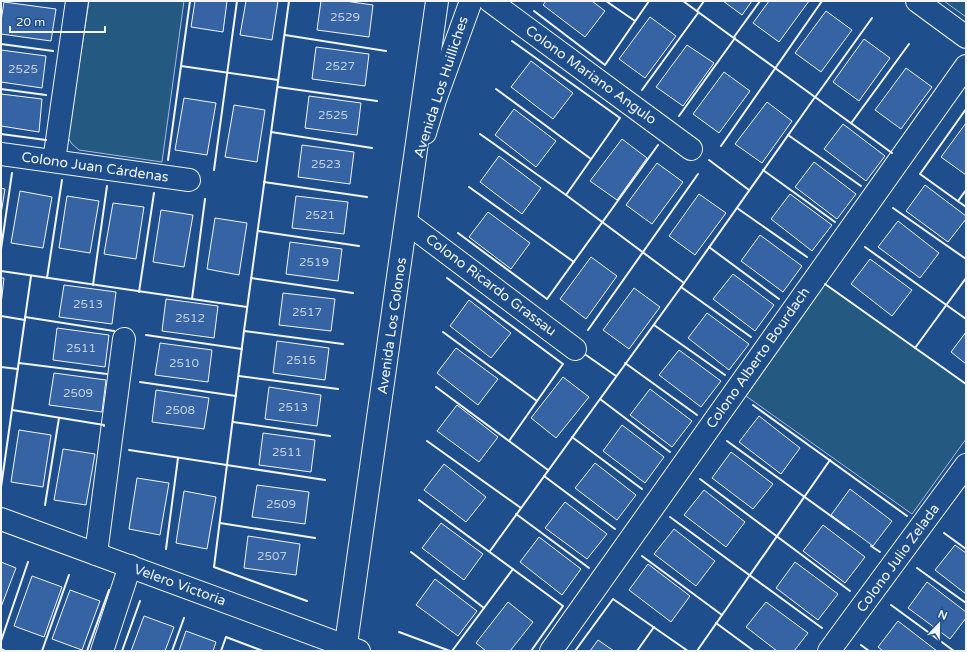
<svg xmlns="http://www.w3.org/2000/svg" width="967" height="652" font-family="'Varela Round',sans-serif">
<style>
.green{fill:#245a82;stroke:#a8bbd7}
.building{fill:#3563a3;stroke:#f2f6ff}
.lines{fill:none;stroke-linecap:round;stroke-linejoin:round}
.street-casing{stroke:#f2f6ff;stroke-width:24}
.secondary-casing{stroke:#f2f6ff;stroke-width:24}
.street{stroke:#1f4e8c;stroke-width:22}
.secondary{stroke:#1f4e8c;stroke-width:22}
.wall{stroke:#f2f6ff;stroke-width:2}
.labels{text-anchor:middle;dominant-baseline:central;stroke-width:3;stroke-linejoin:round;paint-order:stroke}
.number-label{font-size:12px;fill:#c3d1e8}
.street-label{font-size:14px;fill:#f2f6ff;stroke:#1f4e8c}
</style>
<rect width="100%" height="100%" fill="#1f4e8c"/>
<!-- green -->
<g class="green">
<path d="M 89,1 L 184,1 L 162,162 L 79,150 L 72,144 L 68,138 Z"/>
<path d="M 944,1 L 966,1 L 966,17 Z"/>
<path d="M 825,284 L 966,384 L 966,439 L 912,514 L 746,396 Z"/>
</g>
<!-- building -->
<g class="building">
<path d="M 195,1 L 227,1 L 223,32 L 191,27 Z"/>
<path d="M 246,1 L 278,1 L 272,40 L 240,35 Z"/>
<path d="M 321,1 L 345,1 L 373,5 L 369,37 L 317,30 Z"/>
<path d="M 546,1 L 592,1 L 605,11 L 585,37 L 543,5 Z"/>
<path d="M 723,1 L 752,1 L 742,15 Z"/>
<path d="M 769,1 L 809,1 L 779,42 L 753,23 Z"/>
<path d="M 4,2 L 56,9 L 51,41 L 1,34 L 1,21 Z"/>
<path d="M 826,11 L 852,30 L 821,72 L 795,53 Z"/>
<path d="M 650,17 L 676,36 L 645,78 L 619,59 Z"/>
<path d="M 864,39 L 890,58 L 859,101 L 833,82 Z"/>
<path d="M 687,45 L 714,63 L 683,106 L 656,87 Z"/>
<path d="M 316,47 L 369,54 L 365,86 L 312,79 Z"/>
<path d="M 1,50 L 46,56 L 42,88 L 1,82 Z"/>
<path d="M 531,61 L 573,93 L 553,119 L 511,87 Z"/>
<path d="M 906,68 L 932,87 L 901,129 L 875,110 Z"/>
<path d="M 724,72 L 750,91 L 719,133 L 693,114 Z"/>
<path d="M 1,94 L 42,99 L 39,132 L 1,126 Z"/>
<path d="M 309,96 L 361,103 L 357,135 L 305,128 Z"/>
<path d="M 184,98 L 216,103 L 207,155 L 175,150 Z"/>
<path d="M 767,102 L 792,121 L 762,163 L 735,144 Z"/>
<path d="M 234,105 L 265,110 L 257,162 L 225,157 Z"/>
<path d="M 514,109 L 556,141 L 536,167 L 495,135 Z"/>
<path d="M 966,123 L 966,175 L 941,157 Z"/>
<path d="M 843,124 L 885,156 L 866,181 L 824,149 Z"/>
<path d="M 622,139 L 647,158 L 617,200 L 590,181 Z"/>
<path d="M 302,145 L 354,152 L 350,184 L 298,177 Z"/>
<path d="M 499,156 L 541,188 L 522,214 L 480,182 Z"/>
<path d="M 814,162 L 856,194 L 837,219 L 795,187 Z"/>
<path d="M 657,163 L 683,182 L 652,224 L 626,205 Z"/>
<path d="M 925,185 L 966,216 L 966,219 L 948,242 L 906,211 Z"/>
<path d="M 1,188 L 5,189 L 1,214 Z"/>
<path d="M 20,191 L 52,197 L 43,248 L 11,243 Z"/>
<path d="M 699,194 L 726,213 L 695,255 L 669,236 Z"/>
<path d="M 790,194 L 832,225 L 812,251 L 771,219 Z"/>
<path d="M 67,196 L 99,201 L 90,253 L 59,248 Z"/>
<path d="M 296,196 L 348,202 L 344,234 L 292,228 Z"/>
<path d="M 113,203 L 144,207 L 136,259 L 104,254 Z"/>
<path d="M 161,210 L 193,215 L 184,267 L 153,262 Z"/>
<path d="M 488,212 L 530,243 L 511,269 L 469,237 Z"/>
<path d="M 215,218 L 247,223 L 239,275 L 207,269 Z"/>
<path d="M 898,221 L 939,253 L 920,278 L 878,247 Z"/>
<path d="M 760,235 L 802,266 L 783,292 L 741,261 Z"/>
<path d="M 290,242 L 342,249 L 338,281 L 286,274 Z"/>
<path d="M 591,257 L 617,276 L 586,319 L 560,299 Z"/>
<path d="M 870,259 L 912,290 L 892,316 L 851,284 Z"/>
<path d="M 733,274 L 774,305 L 755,331 L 713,299 Z"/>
<path d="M 1,278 L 4,278 L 1,305 Z"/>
<path d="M 64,285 L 116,292 L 112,324 L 59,317 Z"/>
<path d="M 634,288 L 660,307 L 629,349 L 603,330 Z"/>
<path d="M 283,293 L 335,299 L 331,331 L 279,325 Z"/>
<path d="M 166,299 L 218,306 L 214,338 L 162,331 Z"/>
<path d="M 469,300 L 511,333 L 491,358 L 450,326 Z"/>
<path d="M 707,313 L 749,344 L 729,370 L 688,338 Z"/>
<path d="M 57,328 L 109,335 L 105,367 L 53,360 Z"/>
<path d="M 966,332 L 966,364 L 951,352 Z"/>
<path d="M 277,341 L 329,348 L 325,380 L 273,373 Z"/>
<path d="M 160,343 L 212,350 L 208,382 L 155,375 Z"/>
<path d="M 456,348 L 498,379 L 478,405 L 437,373 Z"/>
<path d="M 679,350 L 721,381 L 701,407 L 659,375 Z"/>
<path d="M 54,373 L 106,380 L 102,412 L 49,405 Z"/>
<path d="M 563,377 L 589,397 L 556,438 L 531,418 Z"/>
<path d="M 269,387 L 321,395 L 317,426 L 265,419 Z"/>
<path d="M 650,389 L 692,421 L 672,447 L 630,415 Z"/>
<path d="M 156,390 L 209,398 L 204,429 L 152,422 Z"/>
<path d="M 457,405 L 498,437 L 479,462 L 437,431 Z"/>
<path d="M 759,416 L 800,448 L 781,474 L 739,442 Z"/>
<path d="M 622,425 L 664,457 L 645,483 L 603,451 Z"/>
<path d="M 19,430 L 51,435 L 43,487 L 11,482 Z"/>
<path d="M 263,433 L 315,440 L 311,472 L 259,465 Z"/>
<path d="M 63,449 L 95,454 L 86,505 L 54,500 Z"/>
<path d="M 731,452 L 773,484 L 753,509 L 712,478 Z"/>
<path d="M 595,463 L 636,495 L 617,520 L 575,488 Z"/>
<path d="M 444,464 L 486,497 L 466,522 L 424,490 Z"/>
<path d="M 137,478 L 169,483 L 160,535 L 129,529 Z"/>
<path d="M 257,485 L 309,492 L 305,524 L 252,517 Z"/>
<path d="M 850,489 L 892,521 L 873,546 L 831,515 Z"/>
<path d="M 704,490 L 745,522 L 726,547 L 684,515 Z"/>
<path d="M 184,491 L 216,497 L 207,549 L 176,543 Z"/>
<path d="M 565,502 L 607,534 L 587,559 L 545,528 Z"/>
<path d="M 441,523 L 483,554 L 464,580 L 422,548 Z"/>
<path d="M 823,525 L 865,557 L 845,583 L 803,551 Z"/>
<path d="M 674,529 L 715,561 L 696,586 L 654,554 Z"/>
<path d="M 248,536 L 300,544 L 296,575 L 244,568 Z"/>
<path d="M 539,537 L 581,569 L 562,595 L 520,562 Z"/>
<path d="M 955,545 L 966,553 L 966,594 L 935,570 Z"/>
<path d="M 1,562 L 16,568 L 1,607 Z"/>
<path d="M 795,562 L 838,594 L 818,620 L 776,588 Z"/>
<path d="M 648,564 L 690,596 L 671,622 L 629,590 Z"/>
<path d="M 32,576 L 62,587 L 44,637 L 14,626 Z"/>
<path d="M 435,579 L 477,611 L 458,636 L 416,605 Z"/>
<path d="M 927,582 L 966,612 L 966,618 L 950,639 L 908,608 Z"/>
<path d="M 70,590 L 100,601 L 82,650 L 52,639 Z"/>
<path d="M 508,602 L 533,622 L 510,651 L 486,651 L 476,643 Z"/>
<path d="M 766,602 L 808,633 L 794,651 L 777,651 L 746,627 Z"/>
<path d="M 144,616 L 174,627 L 165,651 L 131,651 Z"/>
<path d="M 898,621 L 937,651 L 883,651 L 878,647 Z"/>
<path d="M 186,631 L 216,642 L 213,651 L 179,651 Z"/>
<path d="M 598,640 L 614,651 L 590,651 Z"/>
</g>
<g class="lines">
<defs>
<g id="street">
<path d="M 490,1 L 691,149"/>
<path d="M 917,1 L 966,37"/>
<path d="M 425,133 L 435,100 L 471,1"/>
<path d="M 1,154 L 189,180"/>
<path d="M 54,161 L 77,1"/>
<path d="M 406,222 L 575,349"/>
<path d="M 1,519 L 359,651"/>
<path d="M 96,554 L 124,339"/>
<path d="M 102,651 L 130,566"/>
<path d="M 551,651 L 966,66"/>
<path d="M 829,651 L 966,465"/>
</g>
<path id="secondary" d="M 345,651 L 437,1"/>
</defs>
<!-- street casing -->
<use href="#street" class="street-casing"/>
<!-- secondary casing -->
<use href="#secondary" class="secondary-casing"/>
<!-- street -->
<use href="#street" class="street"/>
<!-- secondary -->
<use href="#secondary" class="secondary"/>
<!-- wall -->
<g class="wall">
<path d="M 289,1 L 244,331 L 214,567 L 307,601"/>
<path d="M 390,1 L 391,1"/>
<path d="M 606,1 L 635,21"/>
<path d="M 683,1 L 892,153"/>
<path d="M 534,11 L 605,65 L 649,1"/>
<path d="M 697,11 L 704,1"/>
<path d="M 285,35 L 386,51"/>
<path d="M 734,37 L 760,1"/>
<path d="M 512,41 L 620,118 L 566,195 L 684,283"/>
<path d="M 1,44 L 53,51"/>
<path d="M 181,66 L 278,80"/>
<path d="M 278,87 L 377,101"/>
<path d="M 1,89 L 46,95"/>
<path d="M 496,89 L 591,159"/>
<path d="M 642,90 L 698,13"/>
<path d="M 816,96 L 872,18"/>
<path d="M 966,109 L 920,174 L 966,207"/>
<path d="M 679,116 L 735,38"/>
<path d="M 852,122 L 909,44"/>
<path d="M 271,132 L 372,148"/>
<path d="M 1,134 L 46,140"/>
<path d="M 480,134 L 566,195"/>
<path d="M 788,135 L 861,186"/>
<path d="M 721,146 L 822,1"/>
<path d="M 168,160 L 190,1"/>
<path d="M 709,160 L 749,190"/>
<path d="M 214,170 L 237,1"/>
<path d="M 763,170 L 835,222"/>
<path d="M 264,182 L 367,197"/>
<path d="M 469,187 L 574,262"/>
<path d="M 958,201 L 966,190"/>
<path d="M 737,208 L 807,257"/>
<path d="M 893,208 L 966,259"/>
<path d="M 258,231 L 359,246"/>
<path d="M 458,233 L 547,299 L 658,145"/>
<path d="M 709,247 L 779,299"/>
<path d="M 865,247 L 966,319"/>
<path d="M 1,249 L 12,173"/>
<path d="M 1,271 L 247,307"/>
<path d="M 47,278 L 62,180"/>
<path d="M 251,278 L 353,293"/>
<path d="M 447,278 L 563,364 L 509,441"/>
<path d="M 825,284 L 966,384"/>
<path d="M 93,285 L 107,186"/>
<path d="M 681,287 L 751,337"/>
<path d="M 139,292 L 154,193"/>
<path d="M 192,299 L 205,199"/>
<path d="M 1,316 L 25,320"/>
<path d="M 25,317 L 114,331"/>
<path d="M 654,325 L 725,375"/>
<path d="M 588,330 L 698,174"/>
<path d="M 244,331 L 343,344"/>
<path d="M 443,332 L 537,401"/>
<path d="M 146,335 L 242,349"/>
<path d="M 915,348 L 966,278"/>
<path d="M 586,355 L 616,376"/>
<path d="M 19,363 L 107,374"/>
<path d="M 625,363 L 697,415"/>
<path d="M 1,367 L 18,369"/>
<path d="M 239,376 L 338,389"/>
<path d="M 140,382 L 236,396"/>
<path d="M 436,387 L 548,470"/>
<path d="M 600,399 L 670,452"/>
<path d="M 753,405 L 907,516"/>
<path d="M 12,410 L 104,425 L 104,426"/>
<path d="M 233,422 L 330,436"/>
<path d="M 572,437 L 642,489"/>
<path d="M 427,441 L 521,508"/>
<path d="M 727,441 L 849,529"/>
<path d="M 129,450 L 325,480"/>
<path d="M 544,476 L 615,529"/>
<path d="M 700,479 L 850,591"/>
<path d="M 1,487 L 31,276"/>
<path d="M 419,500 L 563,606 L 531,651"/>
<path d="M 45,505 L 59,418"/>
<path d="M 516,514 L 589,568"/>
<path d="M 670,517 L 822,628"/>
<path d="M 220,523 L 315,538"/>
<path d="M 944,533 L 966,549"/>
<path d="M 871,546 L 880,552"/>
<path d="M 166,549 L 178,458"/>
<path d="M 490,551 L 684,283 L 815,97"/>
<path d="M 411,552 L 484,608 L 513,569"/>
<path d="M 642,556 L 722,615"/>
<path d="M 917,568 L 966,603"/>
<path d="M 891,605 L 954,651"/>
<path d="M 716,623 L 754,651"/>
<path d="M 399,632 L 450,651"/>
<path d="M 1,641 L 28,562"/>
<path d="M 861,645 L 869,651"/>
<path d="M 1,649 L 5,651"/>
<path d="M 42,651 L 69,575"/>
<path d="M 87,651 L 109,590"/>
<path d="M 122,651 L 140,601"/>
<path d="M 172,651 L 184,618"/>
<path d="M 221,651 L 226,637 L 263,651"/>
<path d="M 452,651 L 484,608"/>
<path d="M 575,651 L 613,599 L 688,651"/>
<path d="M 637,651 L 654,627"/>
<path d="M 697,651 L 830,460"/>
</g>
</g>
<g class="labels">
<!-- number labels -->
<g class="number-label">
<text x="345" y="17">2529</text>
<text x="340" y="66">2527</text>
<text x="23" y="69">2525</text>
<text x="333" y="115">2525</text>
<text x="326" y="164">2523</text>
<text x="320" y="215">2521</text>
<text x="314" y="262">2519</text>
<text x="88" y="304">2513</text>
<text x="307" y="312">2517</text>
<text x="190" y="318">2512</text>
<text x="81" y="348">2511</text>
<text x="301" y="360">2515</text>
<text x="184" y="363">2510</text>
<text x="78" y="393">2509</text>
<text x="293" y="407">2513</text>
<text x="180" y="410">2508</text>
<text x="287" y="452">2511</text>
<text x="281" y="504">2509</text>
<text x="272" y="556">2507</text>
</g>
<!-- street labels -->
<g class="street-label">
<text transform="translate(591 75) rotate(36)">Colono Mariano Angulo</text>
<text transform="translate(441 87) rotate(-72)">Avenida Los Huilliches</text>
<text transform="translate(95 167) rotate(8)">Colono Juan Cárdenas</text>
<text transform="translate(491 285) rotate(37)">Colono Ricardo Grassau</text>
<text transform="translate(392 326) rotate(-82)">Avenida Los Colonos</text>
<text transform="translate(758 358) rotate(-55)">Colono Alberto Bourdach</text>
<text transform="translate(898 558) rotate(-54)">Colono Julio Zelada</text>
<text transform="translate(180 585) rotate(20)">Velero Victoria</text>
</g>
</g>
<!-- border -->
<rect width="967" height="652" fill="none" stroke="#f2f6ff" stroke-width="4"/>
<!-- north arrow -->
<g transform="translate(939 624) rotate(22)" stroke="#1f4e8c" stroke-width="3" paint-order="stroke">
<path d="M0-3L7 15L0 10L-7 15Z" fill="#f2f6ff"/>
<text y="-6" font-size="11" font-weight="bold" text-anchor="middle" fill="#f2f6ff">N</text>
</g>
<!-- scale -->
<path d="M10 26v6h95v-6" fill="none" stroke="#f2f6ff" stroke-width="2"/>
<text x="16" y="26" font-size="12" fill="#f2f6ff" stroke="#1f4e8c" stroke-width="3" paint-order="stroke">20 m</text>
</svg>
